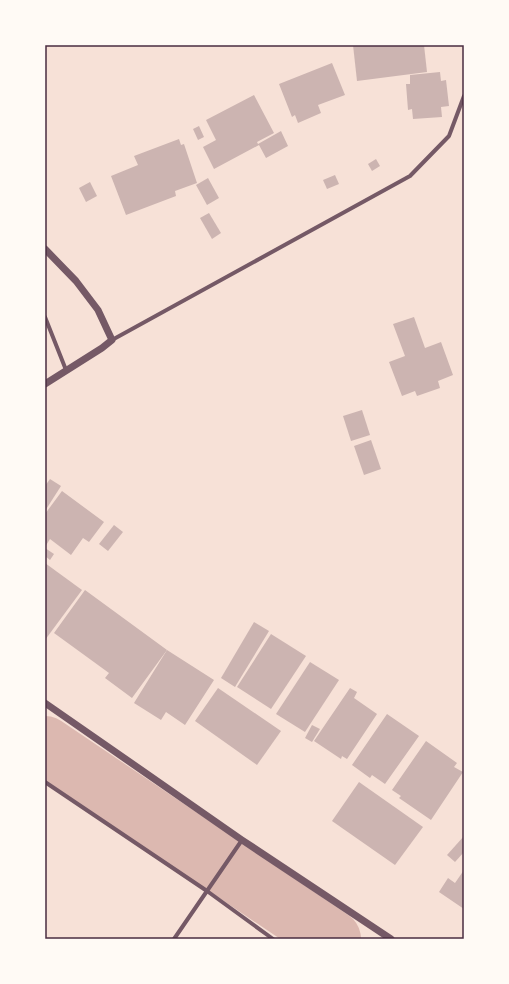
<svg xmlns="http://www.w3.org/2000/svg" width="509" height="984" font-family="'Space Grotesk',sans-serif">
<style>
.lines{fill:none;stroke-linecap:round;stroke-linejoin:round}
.river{stroke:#dcb8b0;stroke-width:58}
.building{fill:#ccb4b1}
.minor{stroke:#755966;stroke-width:4}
.tertiary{stroke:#755966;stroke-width:7}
.neatline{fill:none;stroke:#4a2c40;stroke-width:1.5}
</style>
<rect width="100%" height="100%" fill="#f7e1d7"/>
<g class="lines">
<!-- river -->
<path class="river" d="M 45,745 L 332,939"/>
</g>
<!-- building -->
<g class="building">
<path d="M 353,45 L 424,45 L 427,72 L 357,81 Z"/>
<path d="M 332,63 L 345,95 L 318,105 L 321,113 L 298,123 L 295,115 L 292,117 L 279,84 Z"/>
<path d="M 440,72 L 441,81 L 446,80 L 449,106 L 441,107 L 442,117 L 413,119 L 412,109 L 408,110 L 406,84 L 410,84 L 410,75 Z"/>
<path d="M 254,95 L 274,133 L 257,142 L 258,144 L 281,131 L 288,146 L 266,158 L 259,145 L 214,169 L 203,147 L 216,140 L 206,120 Z"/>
<path d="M 199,126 L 204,137 L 198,140 L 193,129 Z"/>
<path d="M 179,139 L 181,145 L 184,144 L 197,183 L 175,191 L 176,196 L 126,215 L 111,176 L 138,165 L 134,156 Z"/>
<path d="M 376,159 L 380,166 L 372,171 L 368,164 Z"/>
<path d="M 335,175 L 339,184 L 327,189 L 323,180 Z"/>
<path d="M 208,178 L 219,198 L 207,205 L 196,185 Z"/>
<path d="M 90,182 L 97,196 L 86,202 L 79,188 Z"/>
<path d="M 209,213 L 221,233 L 212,239 L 200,218 Z"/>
<path d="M 414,317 L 425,348 L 441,342 L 453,375 L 438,381 L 440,388 L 417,396 L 415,391 L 402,396 L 389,362 L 405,356 L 393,324 Z"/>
<path d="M 362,410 L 370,435 L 351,441 L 343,416 Z"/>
<path d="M 371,440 L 381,469 L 364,475 L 354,446 Z"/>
<path d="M 50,479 L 61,486 L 45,511 L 45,486 Z"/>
<path d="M 62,491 L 104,522 L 89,542 L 83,538 L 71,555 L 50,539 L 45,547 L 45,514 Z"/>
<path d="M 114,525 L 123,532 L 108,551 L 99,544 Z"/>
<path d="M 45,548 L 54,554 L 50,560 L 45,556 Z"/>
<path d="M 45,563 L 82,590 L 45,640 Z"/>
<path d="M 85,590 L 167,650 L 132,698 L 105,678 L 109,673 L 54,633 Z"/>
<path d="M 254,622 L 269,631 L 235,687 L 221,678 Z"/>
<path d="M 271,634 L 306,656 L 271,709 L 237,687 Z"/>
<path d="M 167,650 L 214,680 L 185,725 L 166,712 L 161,720 L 134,703 Z"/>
<path d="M 310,662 L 339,680 L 305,732 L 276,714 Z"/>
<path d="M 218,688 L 281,731 L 257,765 L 195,721 Z"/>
<path d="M 350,688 L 357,692 L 354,698 L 377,714 L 347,759 L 342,756 L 341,759 L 314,741 Z"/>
<path d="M 387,714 L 419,736 L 385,784 L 372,775 L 370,778 L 352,765 Z"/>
<path d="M 312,725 L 320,729 L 312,742 L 305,738 Z"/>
<path d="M 426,741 L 457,763 L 454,767 L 463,772 L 431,820 L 399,798 L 401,796 L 392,790 Z"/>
<path d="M 359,782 L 423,827 L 395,865 L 332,821 Z"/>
<path d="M 464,836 L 464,852 L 455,862 L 447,855 Z"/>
<path d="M 464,870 L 464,909 L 439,892 L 448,878 L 455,883 Z"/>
</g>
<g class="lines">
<!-- minor -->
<g class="minor">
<path d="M 45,317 L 66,370"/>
<path d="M 112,340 L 410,176 L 449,136 L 464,96"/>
<path d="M 45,782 L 207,891 L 273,939"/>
<path d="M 174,939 L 242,840"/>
</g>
<!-- tertiary -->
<g class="tertiary">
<path d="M 45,249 L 76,281 L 98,310 L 112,340 L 102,348 L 45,384"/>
<path d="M 45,703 L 242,840 L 391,939"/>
</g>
</g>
<!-- border -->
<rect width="509" height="984" fill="none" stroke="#fffaf5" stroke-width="92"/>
<rect x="46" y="46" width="417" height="892" class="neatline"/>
</svg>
